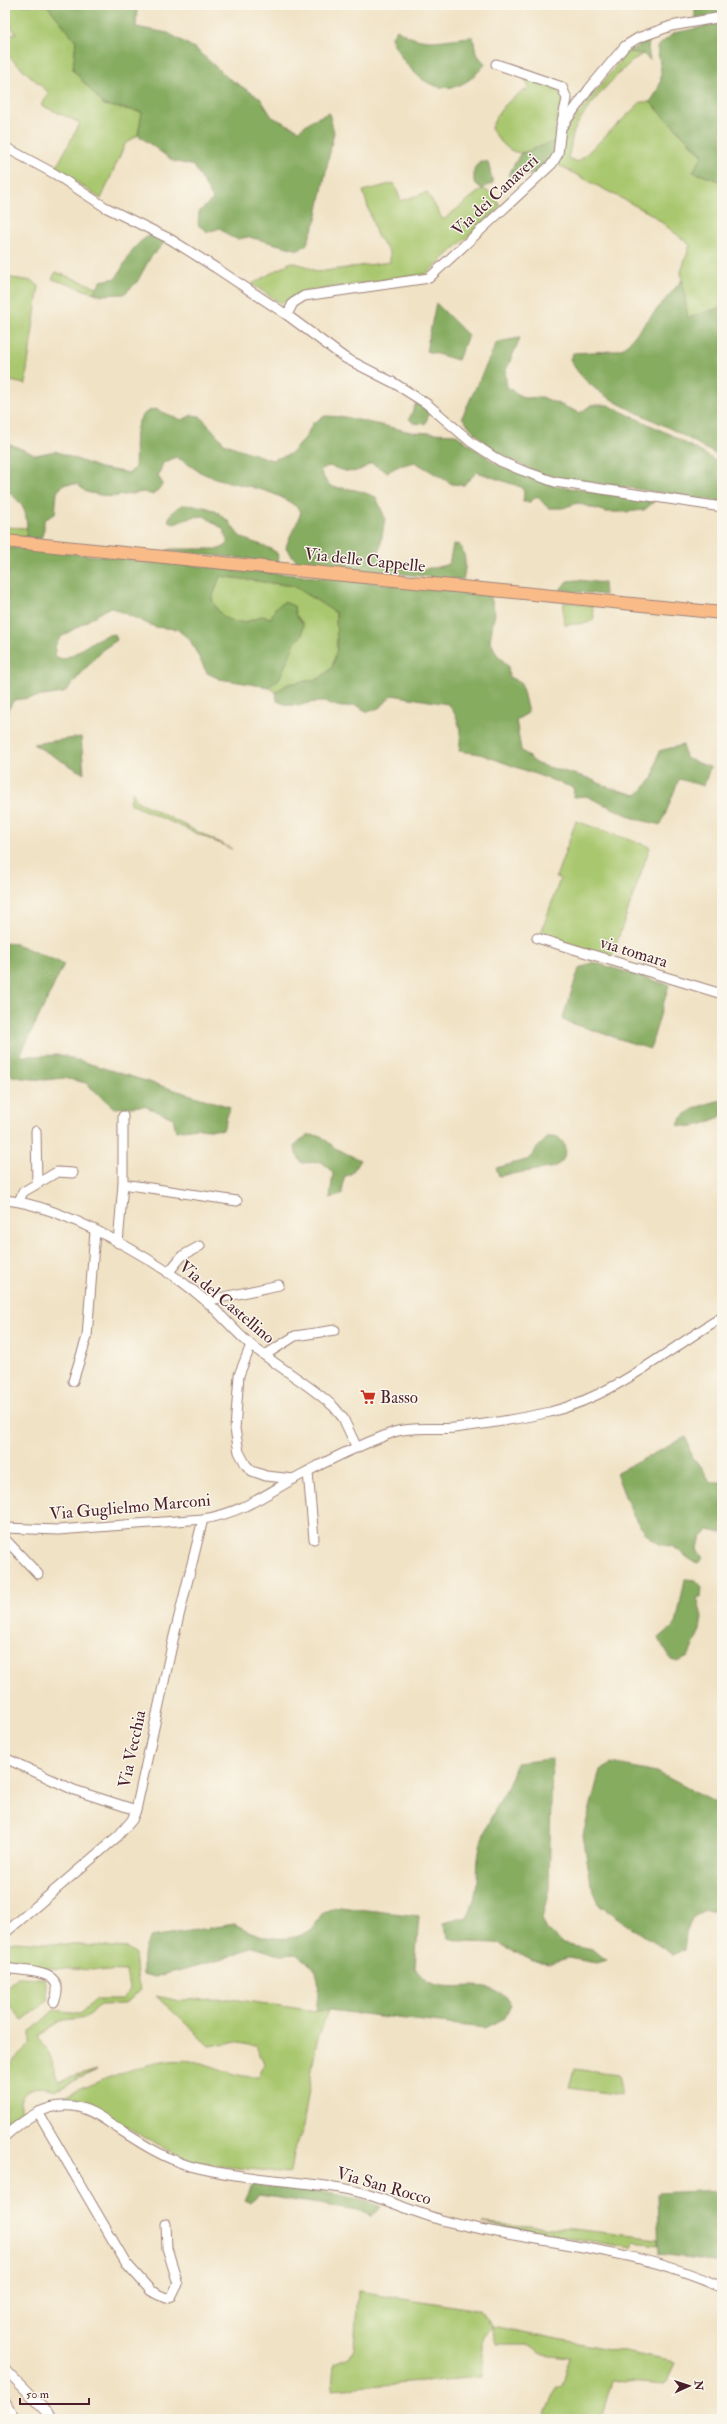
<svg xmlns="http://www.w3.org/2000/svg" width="727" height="2424" font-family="'IM FELL Double Pica',serif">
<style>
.green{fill:#a9c76e;stroke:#7a734c}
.forest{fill:#86ac61;stroke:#686646}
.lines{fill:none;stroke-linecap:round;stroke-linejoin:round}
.minor-casing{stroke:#9d8078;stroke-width:11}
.major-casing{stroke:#9d8078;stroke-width:14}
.minor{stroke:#fff;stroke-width:9}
.major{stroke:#f9bc89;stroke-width:12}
.labels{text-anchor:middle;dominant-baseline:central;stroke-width:3;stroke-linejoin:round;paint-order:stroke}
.street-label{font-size:17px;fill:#4a1f2b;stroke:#fbf7ec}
.poi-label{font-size:17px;fill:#4a1f2b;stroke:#fbf7ec;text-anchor:start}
</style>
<rect width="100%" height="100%" fill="#fbf7ec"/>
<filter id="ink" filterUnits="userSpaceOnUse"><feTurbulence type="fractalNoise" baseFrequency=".025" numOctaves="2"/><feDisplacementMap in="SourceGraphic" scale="8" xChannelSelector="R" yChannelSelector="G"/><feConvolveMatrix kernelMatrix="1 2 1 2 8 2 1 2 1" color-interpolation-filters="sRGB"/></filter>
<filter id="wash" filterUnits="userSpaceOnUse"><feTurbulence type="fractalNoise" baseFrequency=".012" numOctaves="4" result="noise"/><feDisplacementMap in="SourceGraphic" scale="16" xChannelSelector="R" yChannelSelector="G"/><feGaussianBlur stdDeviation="0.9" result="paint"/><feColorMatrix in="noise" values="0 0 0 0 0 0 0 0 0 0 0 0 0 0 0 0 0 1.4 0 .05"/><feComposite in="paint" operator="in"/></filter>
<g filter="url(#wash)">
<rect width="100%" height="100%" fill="#f0e2c5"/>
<!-- green -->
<g class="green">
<path d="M 5,5 L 47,5 L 76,41 L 73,70 L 104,105 L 143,112 L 138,135 L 125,144 L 101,199 L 56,168 L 80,123 L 41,105 L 49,93 L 5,53 L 8,36 L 16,33 L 5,20 Z"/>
<path d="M 633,51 L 643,54 C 623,65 590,103 578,123 C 572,132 571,147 568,158 L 578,162 L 641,102 L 650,102 L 703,156 L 693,172 L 722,182 L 722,307 L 688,318 L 681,272 L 690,245 L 651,214 L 558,165 L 565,131 L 627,52 Z"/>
<path d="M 524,78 L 557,89 L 563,98 L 556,125 L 555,141 C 521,154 515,163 491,129 C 498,109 510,98 529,88 Z"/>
<path d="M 394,183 L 401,201 L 427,192 L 443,220 L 482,189 L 490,192 L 501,207 L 426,274 L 310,291 L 299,293 L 282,304 L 252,284 L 291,262 L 306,266 L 317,272 L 390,262 L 390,253 L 377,236 L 363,191 Z"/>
<path d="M 56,272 L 96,287 L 94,293 L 52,279 Z"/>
<path d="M 5,277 L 32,281 L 39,286 L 25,384 L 5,380 Z"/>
<path d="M 5,527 L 27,528 L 26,537 L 5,535 Z"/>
<path d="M 220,576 L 294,586 L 336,612 L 337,649 L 332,668 L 319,679 L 288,684 L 276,692 L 268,687 L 279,679 L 295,642 L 302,635 L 303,624 L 295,614 L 294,606 L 271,619 L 261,616 C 239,628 221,623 212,599 Z"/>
<path d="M 564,602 L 592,605 L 594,618 L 588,623 L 565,625 L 563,615 Z"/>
<path d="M 132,791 L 137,801 L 232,849 L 139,808 L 130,803 Z"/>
<path d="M 576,821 L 650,847 L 611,959 L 541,933 L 560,879 L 556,877 Z"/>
<path d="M 14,1941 L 128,1948 L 135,1955 L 138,1982 L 141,1990 L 125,2004 L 100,2005 L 87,2017 L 63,2020 L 38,2036 L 49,2053 L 59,2081 L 97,2070 L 55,2090 C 36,2083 15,2089 21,2113 L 6,2126 L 5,2069 L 30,2044 L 30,2032 L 54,2010 L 80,2013 L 97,1999 L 123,1999 L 129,1989 L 126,1971 L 45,1968 L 5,1961 L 5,1946 Z"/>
<path d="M 18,1977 L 44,1978 L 48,2000 L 23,2021 L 5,2000 L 5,1988 Z"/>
<path d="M 156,1996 L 176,2000 L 232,1999 L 316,2011 L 328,2010 L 316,2045 L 302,2133 L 293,2153 L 290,2173 L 228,2167 L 188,2159 L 155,2144 L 87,2102 L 56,2099 C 94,2084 150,2056 191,2061 C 215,2064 236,2079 259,2077 L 264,2063 L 256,2046 L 233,2042 L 210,2046 Z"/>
<path d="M 574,2069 L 618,2075 L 622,2095 L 569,2088 Z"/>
<path d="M 482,2223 L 573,2229 L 658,2239 L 658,2245 L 634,2242 L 632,2248 Z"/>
<path d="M 358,2291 L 479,2310 L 492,2326 L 675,2362 L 666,2384 L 612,2380 L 601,2419 L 557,2419 L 545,2414 L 556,2387 L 562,2387 L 570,2357 L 542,2354 L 527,2344 L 497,2344 L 492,2326 L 483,2339 L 483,2377 L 332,2389 L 334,2363 L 349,2357 L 354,2349 Z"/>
</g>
<!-- forest -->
<g class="forest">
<path d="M 47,5 L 134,5 L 137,8 L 136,27 L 168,33 L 196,49 L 228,78 L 260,98 L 272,117 L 299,130 L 312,120 L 329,113 L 334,132 L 316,220 L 307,244 L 299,250 L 249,237 L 237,239 L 229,236 L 220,228 L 208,232 L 198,225 L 199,212 L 213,199 L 194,166 L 173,161 L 138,135 L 142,112 L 104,105 L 73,70 L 76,41 Z"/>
<path d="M 695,5 L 722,5 L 722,12 L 707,17 L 695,18 Z"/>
<path d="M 722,23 L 722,182 L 693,172 L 703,155 L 650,102 C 666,80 661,72 657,47 L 674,33 Z"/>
<path d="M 397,29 C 423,49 444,38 473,37 L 476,53 L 485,64 C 449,111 410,80 391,38 Z"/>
<path d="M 649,41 L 648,49 L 650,60 L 643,54 L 627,52 Z"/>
<path d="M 555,141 L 553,155 L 538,174 L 508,176 L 520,154 Z"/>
<path d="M 480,161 L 488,162 L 493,183 L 482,189 L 474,182 L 474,169 Z"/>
<path d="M 152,234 L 166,241 L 150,258 L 137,282 L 124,294 L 101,295 L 94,293 L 101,281 L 116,278 C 129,258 129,247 152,234 Z"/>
<path d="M 682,280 L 688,318 L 722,307 L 722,458 C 704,448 687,437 669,428 C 635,410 588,396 570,359 L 573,353 L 613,351 L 624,348 Z"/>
<path d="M 436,303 L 468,335 L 458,360 L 426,351 Z"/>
<path d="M 520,338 L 505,373 L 507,387 L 524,398 L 542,397 L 580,413 L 591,405 L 608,405 L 671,435 L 722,464 L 722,502 L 544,475 C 508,460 485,449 462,417 L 497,342 Z"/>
<path d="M 416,403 L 430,412 L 425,424 L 413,423 L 409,419 Z"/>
<path d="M 155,409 L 182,420 L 192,415 L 200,416 L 225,444 L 272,460 L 290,454 L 305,438 L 313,423 L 325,416 L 345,417 L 411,432 L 455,434 L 495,463 L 546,484 L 654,502 L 644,510 L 626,512 L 606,512 L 577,503 L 563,508 L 548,508 L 537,496 L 530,502 L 523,502 L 524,492 L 521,487 L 477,472 L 464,485 L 452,484 L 415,462 L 399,466 L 387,472 L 371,463 C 354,476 348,472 329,466 L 320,470 C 331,494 334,485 355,490 C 362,491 369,495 376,497 L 385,518 L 379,555 L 388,566 C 410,569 428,571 449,564 L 453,545 L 459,544 C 467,556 466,567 463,580 L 299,564 L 286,548 C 289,534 298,525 301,511 C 273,484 233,488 200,472 C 192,467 184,461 176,457 L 163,463 L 158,476 L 163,484 L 153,495 L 144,492 L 110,497 L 86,492 L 77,484 L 64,484 L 57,492 L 55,514 L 44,520 L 44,529 L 41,539 L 26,537 C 28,514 26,507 9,492 L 5,492 L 5,442 L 36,455 L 55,451 L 100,468 L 130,473 L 135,467 C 137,448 129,414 155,409 Z"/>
<path d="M 182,505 C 203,506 213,506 229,522 C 233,527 236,533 241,537 C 253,544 266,544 277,553 L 279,562 L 166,551 L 171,549 L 219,549 L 226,546 L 228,541 L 223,529 L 204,516 L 193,517 L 174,524 L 168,520 L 173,511 Z"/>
<path d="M 5,547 L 490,594 L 495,613 L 490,640 L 496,653 L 508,666 L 509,677 L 521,683 L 528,713 L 516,720 L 521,750 L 537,764 L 588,778 L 610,788 L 637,795 L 653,778 L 659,751 L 683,745 L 685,758 L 710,767 L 704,786 L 679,779 L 661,825 L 636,819 L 586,796 L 573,797 L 574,788 L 480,754 L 459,751 C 462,733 460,718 448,704 L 392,695 L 381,707 L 368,712 L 356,705 C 335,711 336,702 320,702 C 302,702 296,710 277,701 L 276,692 L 288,684 L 319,679 L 332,668 L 337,649 L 336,613 L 294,586 L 220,576 L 212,599 C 221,623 240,628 261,616 L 271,618 L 275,608 L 284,602 L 294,606 L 295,614 L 303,624 L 302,635 L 295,643 L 279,679 L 268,687 L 220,679 L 207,673 L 190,640 L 177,629 L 155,627 L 110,607 L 61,637 L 55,646 L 55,656 L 62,659 C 81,654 94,635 115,634 L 117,640 L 102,650 L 64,693 L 14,700 L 9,708 L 5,727 L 5,580 L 9,573 L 5,568 Z"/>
<path d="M 578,580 L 604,583 L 605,595 L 560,590 L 567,581 Z"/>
<path d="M 81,737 L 84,774 L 33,744 Z"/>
<path d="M 5,943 L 16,944 L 64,964 L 20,1056 L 61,1055 L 230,1107 L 223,1130 L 196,1128 L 176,1131 L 173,1118 L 144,1106 L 114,1108 L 86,1083 L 64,1078 L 44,1080 L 13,1077 L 5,1064 Z"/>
<path d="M 593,962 L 669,985 L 650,1049 L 562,1020 L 579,969 Z"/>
<path d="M 722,1100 L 722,1116 C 707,1123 695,1129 678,1125 C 685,1108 706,1104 722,1100 Z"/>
<path d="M 309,1135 L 321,1136 L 335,1148 L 360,1160 L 351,1174 L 344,1177 L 342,1195 L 330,1198 L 333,1173 L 322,1162 L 302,1163 L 296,1154 L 295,1146 L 300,1140 Z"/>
<path d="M 548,1137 L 558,1137 L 563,1142 L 566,1152 L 562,1161 L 555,1167 L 499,1176 L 496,1168 L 530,1159 L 537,1148 Z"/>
<path d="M 686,1437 L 692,1458 L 701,1466 L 710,1482 L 722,1482 L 722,1533 L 709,1530 L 701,1538 L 697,1550 L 703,1558 L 698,1563 C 687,1560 683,1552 673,1547 C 668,1545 663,1546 658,1543 C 634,1529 626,1497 616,1473 Z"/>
<path d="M 685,1579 L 696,1580 L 702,1587 L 701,1597 L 697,1597 L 702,1617 L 700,1630 L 688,1657 L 678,1662 L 671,1660 C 667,1651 662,1647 659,1638 L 676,1624 Z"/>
<path d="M 552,1759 L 549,1888 L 542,1919 L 547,1930 L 563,1943 L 593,1949 L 606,1960 L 596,1963 L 568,1958 L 550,1963 L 533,1961 L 496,1943 L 466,1942 L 449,1938 L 443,1923 L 467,1917 C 483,1887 473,1866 482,1839 C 491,1810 509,1793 516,1763 Z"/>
<path d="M 612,1763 L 657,1772 L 720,1805 L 722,1803 L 722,1913 L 705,1910 L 692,1918 L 686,1934 L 684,1949 L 673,1955 L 600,1906 L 591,1884 L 583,1835 L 600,1770 Z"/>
<path d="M 340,1907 L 419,1916 L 415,1968 C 419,1973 425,1981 431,1983 C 458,1994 492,1973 511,2005 L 505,2018 L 484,2028 L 328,2010 L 316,2011 C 319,1980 324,1974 297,1954 L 280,1955 L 253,1947 L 220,1960 L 154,1977 L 143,1974 C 143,1960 141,1947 151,1937 L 235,1924 C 256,1937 288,1945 309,1931 C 315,1928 318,1919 322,1914 C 326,1910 335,1908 340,1907 Z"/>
<path d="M 252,2185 C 296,2189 340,2191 382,2207 L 372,2216 L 358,2210 L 259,2195 L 250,2203 L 245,2200 Z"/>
<path d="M 722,2190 L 722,2262 L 659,2254 L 657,2193 Z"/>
</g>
</g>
<g filter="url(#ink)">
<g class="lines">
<defs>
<g id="minor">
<path d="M 496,64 L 562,87 L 567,99 L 561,126"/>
<path d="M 5,147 L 55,174 L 105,207 L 170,239 L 216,268 L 287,315 L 345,358 L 394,383 L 427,404 L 471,442 L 500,461 L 521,470 L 555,482 L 722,507"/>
<path d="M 287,315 L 293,303 L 304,296 L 429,278 L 552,164 L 558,154 L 561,128 L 589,89 L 625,46 L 638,38 L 671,26 L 722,17"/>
<path d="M 537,938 L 722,994"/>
<path d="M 36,1131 L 37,1184"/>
<path d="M 123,1184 L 237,1201"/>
<path d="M 5,1200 C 63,1205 161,1262 206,1301 C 222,1315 235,1332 251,1345 C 278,1367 309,1384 334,1407 L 343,1418 L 357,1448"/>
<path d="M 19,1201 L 23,1192 L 57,1172 L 73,1173"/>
<path d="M 118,1243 L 123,1184 L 123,1116"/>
<path d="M 168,1273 L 182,1256 L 200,1246"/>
<path d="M 206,1301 L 279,1285"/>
<path d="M 251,1345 L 239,1375 L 235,1429 L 239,1452 L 246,1465 L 252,1471 L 266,1476 L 294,1479"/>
<path d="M 265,1355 L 295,1336 L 335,1330"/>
<path d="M 73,1381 L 87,1337 L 95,1231"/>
<path d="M 308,1472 L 314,1539"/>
<path d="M 5,1528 L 58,1530 L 203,1519 C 241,1513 263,1496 295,1478 C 326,1461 360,1445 394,1432 C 414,1426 434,1430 454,1428 C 486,1424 519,1419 550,1412 C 614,1396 666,1351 722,1317"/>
<path d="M 5,1539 L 38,1574"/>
<path d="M 5,1758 L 74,1790 L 136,1810"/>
<path d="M 5,1933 L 118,1836 L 132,1820 L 136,1810 L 174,1636 L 203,1519"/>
<path d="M 5,1968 C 25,1972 69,1968 54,2002"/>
<path d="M 38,2112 L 126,2263 L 151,2291 L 166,2298 L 172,2296 L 178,2284 L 167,2248 L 166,2224"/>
<path d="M 5,2136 C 25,2119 45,2103 72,2106 C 90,2108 105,2120 119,2129 C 142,2144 164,2158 190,2166 C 239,2179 291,2180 340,2188 C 378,2194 412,2213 449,2222 C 543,2245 632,2246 722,2287"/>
<path d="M 5,2369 L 54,2419"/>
<path d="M 5,2401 L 15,2419"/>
</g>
<path id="major" d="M 5,541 L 722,613"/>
</defs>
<!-- minor casing -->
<use href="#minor" class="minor-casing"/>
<!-- major casing -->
<use href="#major" class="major-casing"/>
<!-- minor -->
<use href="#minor" class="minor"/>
<!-- major -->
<use href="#major" class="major"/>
</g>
</g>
<!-- icons -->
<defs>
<symbol id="supermarket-bare" viewBox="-9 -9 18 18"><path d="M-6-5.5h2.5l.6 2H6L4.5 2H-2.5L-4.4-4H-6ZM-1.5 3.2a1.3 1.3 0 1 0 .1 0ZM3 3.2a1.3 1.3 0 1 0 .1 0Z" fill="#c8321e" stroke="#fbf7ec" stroke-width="2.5" paint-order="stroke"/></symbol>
</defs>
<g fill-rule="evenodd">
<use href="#supermarket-bare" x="357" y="1386" width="22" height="22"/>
</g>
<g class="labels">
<!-- street labels -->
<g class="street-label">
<text transform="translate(495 195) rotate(-43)">Via dei Canaveri</text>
<text transform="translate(365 560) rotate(6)">Via delle Cappelle</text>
<text transform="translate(634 952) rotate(17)">via tomara</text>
<text transform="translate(227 1302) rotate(40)">Via del Castellino</text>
<text transform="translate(130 1507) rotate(-5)">Via Guglielmo Marconi</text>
<text transform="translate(132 1749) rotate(-78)">Via Vecchia</text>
<text transform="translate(384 2186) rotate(16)">Via San Rocco</text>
</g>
<!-- poi labels -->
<g class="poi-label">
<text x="380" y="1397">Basso</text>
</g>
</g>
<!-- margin -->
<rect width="727" height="2424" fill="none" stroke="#fbf7ec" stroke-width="20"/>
<!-- north arrow -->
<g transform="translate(689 2386) rotate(87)" stroke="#fbf7ec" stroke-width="3" paint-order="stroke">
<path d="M0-3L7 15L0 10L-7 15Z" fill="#4a1f2b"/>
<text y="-6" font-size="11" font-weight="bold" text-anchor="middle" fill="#4a1f2b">N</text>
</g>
<!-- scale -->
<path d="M20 2398v6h69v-6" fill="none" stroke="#4a1f2b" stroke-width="2"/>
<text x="26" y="2398" font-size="12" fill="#4a1f2b" stroke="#fbf7ec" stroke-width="3" paint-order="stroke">50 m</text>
</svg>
